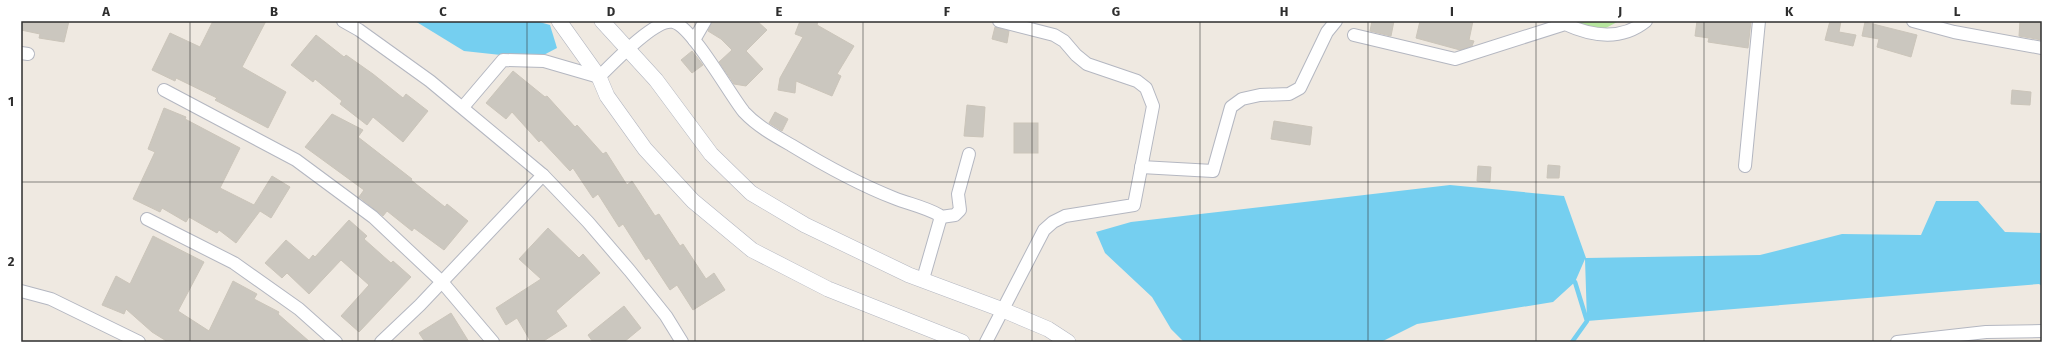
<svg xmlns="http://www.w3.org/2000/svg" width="2063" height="363" font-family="'Fira Sans',sans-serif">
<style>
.green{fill:#b6e59e}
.water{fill:#75cff0}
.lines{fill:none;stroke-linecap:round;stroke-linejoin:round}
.stream{stroke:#75cff0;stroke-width:4.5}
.building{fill:#cbc7bf;stroke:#cbc5ba}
.minor-casing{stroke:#b4b7c1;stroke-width:14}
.tertiary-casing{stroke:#b4b7c1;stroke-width:16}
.minor{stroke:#fff;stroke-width:12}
.tertiary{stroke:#fff;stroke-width:15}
.grid{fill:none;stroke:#2e2e2e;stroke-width:1;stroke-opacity:0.55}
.neatline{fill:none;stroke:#2e2e2e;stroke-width:1.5}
.grid-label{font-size:13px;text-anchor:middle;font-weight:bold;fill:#2e2e2e}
</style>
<rect width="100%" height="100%" fill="#efe9e1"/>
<!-- green -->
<path class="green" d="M 1559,21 L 1619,21 L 1604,29 Z"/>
<!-- water -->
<g class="water">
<path d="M 415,21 L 536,21 L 550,25 L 557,48 L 536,59 L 464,51 Z"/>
<path d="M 1450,185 L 1564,196 L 1586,258 L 1760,255 L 1842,234 L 1921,235 L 1936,201 L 1978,201 L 2005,232 L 2042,233 L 2042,286 L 2039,284 L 1587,321 L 1585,259 L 1575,282 L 1553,302 L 1417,324 L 1381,342 L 1184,342 L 1171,329 L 1152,297 L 1105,253 L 1096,232 L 1131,222 Z"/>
</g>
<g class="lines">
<!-- stream -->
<path class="stream" d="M 1572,342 L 1587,321 L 1575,282"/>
</g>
<!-- building -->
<g class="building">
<path d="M 21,21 L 69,21 L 64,42 L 39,38 L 40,34 L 21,30 Z"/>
<path d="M 213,21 L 266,21 L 242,67 L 286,92 L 268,128 L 215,100 L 217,98 L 176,78 L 175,81 L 152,70 L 170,33 L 200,47 Z"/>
<path d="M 712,21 L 757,21 L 767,30 L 746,51 L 763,69 L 746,86 L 734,84 L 719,62 L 732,50 L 721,39 L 708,31 Z"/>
<path d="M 800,21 L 818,21 L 817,25 L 854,46 L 837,74 L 841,76 L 832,96 L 796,81 L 795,93 L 778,90 L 780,78 L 803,37 L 795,34 Z"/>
<path d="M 1372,21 L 1394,21 L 1391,36 L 1370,31 Z"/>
<path d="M 1420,21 L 1473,21 L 1469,40 L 1474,41 L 1472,46 L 1460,50 L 1416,38 Z"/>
<path d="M 1697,21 L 1751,21 L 1748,48 L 1708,42 L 1709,38 L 1695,36 Z"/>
<path d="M 1830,21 L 1841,21 L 1839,32 L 1856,35 L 1853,46 L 1825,40 Z"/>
<path d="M 2020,21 L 2042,21 L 2042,40 L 2019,36 Z"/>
<path d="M 1865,22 L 1917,35 L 1911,57 L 1877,47 L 1879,39 L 1862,36 Z"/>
<path d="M 995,27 L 1009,31 L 1007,43 L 992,39 Z"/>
<path d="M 316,35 L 344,57 L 346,55 L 373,74 L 403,98 L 406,94 L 428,111 L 403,142 L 373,117 L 367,125 L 340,104 L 342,101 L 315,79 L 313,82 L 291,65 Z"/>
<path d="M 692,51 L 703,65 L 692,73 L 681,60 Z"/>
<path d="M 513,71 L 545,97 L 547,96 L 575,127 L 577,125 L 603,154 L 606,152 L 627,185 L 632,181 L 655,216 L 659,214 L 680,246 L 683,244 L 706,279 L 714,273 L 725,290 L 693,310 L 677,285 L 670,290 L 649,258 L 646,260 L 623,224 L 619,227 L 598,194 L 593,198 L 573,168 L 570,171 L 541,140 L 539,142 L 512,112 L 506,119 L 486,103 Z"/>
<path d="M 2012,90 L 2031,92 L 2030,105 L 2011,104 Z"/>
<path d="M 967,105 L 985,107 L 983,137 L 964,136 Z"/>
<path d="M 164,108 L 186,117 L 185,119 L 240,148 L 220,188 L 254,205 L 272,176 L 290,187 L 271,218 L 260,211 L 236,243 L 219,230 L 217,233 L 189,217 L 186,222 L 162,208 L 160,212 L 133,199 L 155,152 L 148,149 Z"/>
<path d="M 775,112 L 788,119 L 782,131 L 769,123 Z"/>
<path d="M 332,114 L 363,130 L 358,137 L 412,179 L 411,180 L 445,207 L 447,204 L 468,221 L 444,250 L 414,228 L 412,231 L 387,211 L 383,216 L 359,197 L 364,190 L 305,147 Z"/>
<path d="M 1274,121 L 1312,127 L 1310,145 L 1271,139 Z"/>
<rect x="1014" y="123" width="24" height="30"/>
<path d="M 1548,165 L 1560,166 L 1559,178 L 1547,178 Z"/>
<path d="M 1478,166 L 1491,167 L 1490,182 L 1477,181 Z"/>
<path d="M 349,220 L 367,236 L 364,239 L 391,263 L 393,261 L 411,277 L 359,332 L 341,316 L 369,285 L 341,260 L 309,294 L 287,273 L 282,278 L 265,263 L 286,240 L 309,260 L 313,255 L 315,257 Z"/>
<path d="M 548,228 L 579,258 L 583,254 L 600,273 L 556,311 L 567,326 L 542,342 L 531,342 L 517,318 L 506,325 L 496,308 L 541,279 L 519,259 Z"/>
<path d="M 153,236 L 204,262 L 178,311 L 209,331 L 233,281 L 257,294 L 254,299 L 279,312 L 278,314 L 310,342 L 168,342 L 152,332 L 126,309 L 124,314 L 102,305 L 116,276 L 130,284 Z"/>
<path d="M 624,306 L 641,328 L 624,342 L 593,342 L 588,335 Z"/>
<path d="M 451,313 L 469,342 L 425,342 L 419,333 Z"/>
</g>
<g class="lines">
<defs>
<g id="minor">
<path d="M 343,21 L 359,30 L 430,81 L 543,175 L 588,222 L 630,271 L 666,316 L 682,342"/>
<path d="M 1913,21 L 1954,32 L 2042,48"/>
<path d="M 1354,35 L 1455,59 L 1565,24 C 1591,36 1621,41 1646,21"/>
<path d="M 694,40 L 705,21"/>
<path d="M 21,53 L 28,54"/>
<path d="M 164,90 L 296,160 L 373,217 L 442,282 L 493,342"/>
<path d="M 463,107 L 503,60 L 544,61 L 599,77 C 611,65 656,18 673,22 C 692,26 730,95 744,112 C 757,126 775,136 791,145 C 824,165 858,184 894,198 C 909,204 925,207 939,215 L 940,220 L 923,279"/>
<path d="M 1745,166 L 1759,21"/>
<path d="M 1141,167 L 1213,171 L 1231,107 L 1242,99 L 1260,95 L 1289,94 L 1300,88 L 1327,32 L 1336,21"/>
<path d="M 941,217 L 955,215 L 960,210 L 958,194 L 969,154"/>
<path d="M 147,219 L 234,263 L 299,309 L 336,342"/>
<path d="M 21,291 L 51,299 L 139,342"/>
<path d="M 381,342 L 420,305 L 543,175"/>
<path d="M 986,342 L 1044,230 L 1053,222 L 1065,216 L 1134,205 L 1153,106 L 1146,88 L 1137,81 L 1087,64 L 1076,55 L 1064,41 L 1054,35 L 999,21"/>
<path d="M 1897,342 L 1986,332 L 2042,331"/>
</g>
<g id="tertiary">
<path d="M 559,21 L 599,77 L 607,96 L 645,149 L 693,201 L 752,250 L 828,289 L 962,342"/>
<path d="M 602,21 L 656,80 L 711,154 L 751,193 L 805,225 L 909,275 L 1003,310 L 1048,329 L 1068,342"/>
</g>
</defs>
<!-- minor casing -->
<use href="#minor" class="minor-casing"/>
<!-- tertiary casing -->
<use href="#tertiary" class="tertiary-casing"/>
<!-- minor -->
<use href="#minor" class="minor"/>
<!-- tertiary -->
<use href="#tertiary" class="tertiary"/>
</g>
<!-- grid -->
<path class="grid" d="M 190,21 L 190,342M 358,21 L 358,342M 527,21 L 527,342M 695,21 L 695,342M 863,21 L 863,342M 1032,21 L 1032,342M 1200,21 L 1200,342M 1368,21 L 1368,342M 1536,21 L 1536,342M 1704,21 L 1704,342M 1873,21 L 1873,342M 21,182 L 2042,182"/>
<!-- border -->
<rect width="2063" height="363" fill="none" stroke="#ffffff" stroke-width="44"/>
<rect x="22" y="22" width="2019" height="319" class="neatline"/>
<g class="grid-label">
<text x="106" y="16">A</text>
<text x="274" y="16">B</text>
<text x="443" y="16">C</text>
<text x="611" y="16">D</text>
<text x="779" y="16">E</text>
<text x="947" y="16">F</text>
<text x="1116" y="16">G</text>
<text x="1284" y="16">H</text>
<text x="1452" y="16">I</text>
<text x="1620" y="16">J</text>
<text x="1789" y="16">K</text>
<text x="1957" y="16">L</text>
<text x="11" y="106">1</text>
<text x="11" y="266">2</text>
</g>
</svg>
